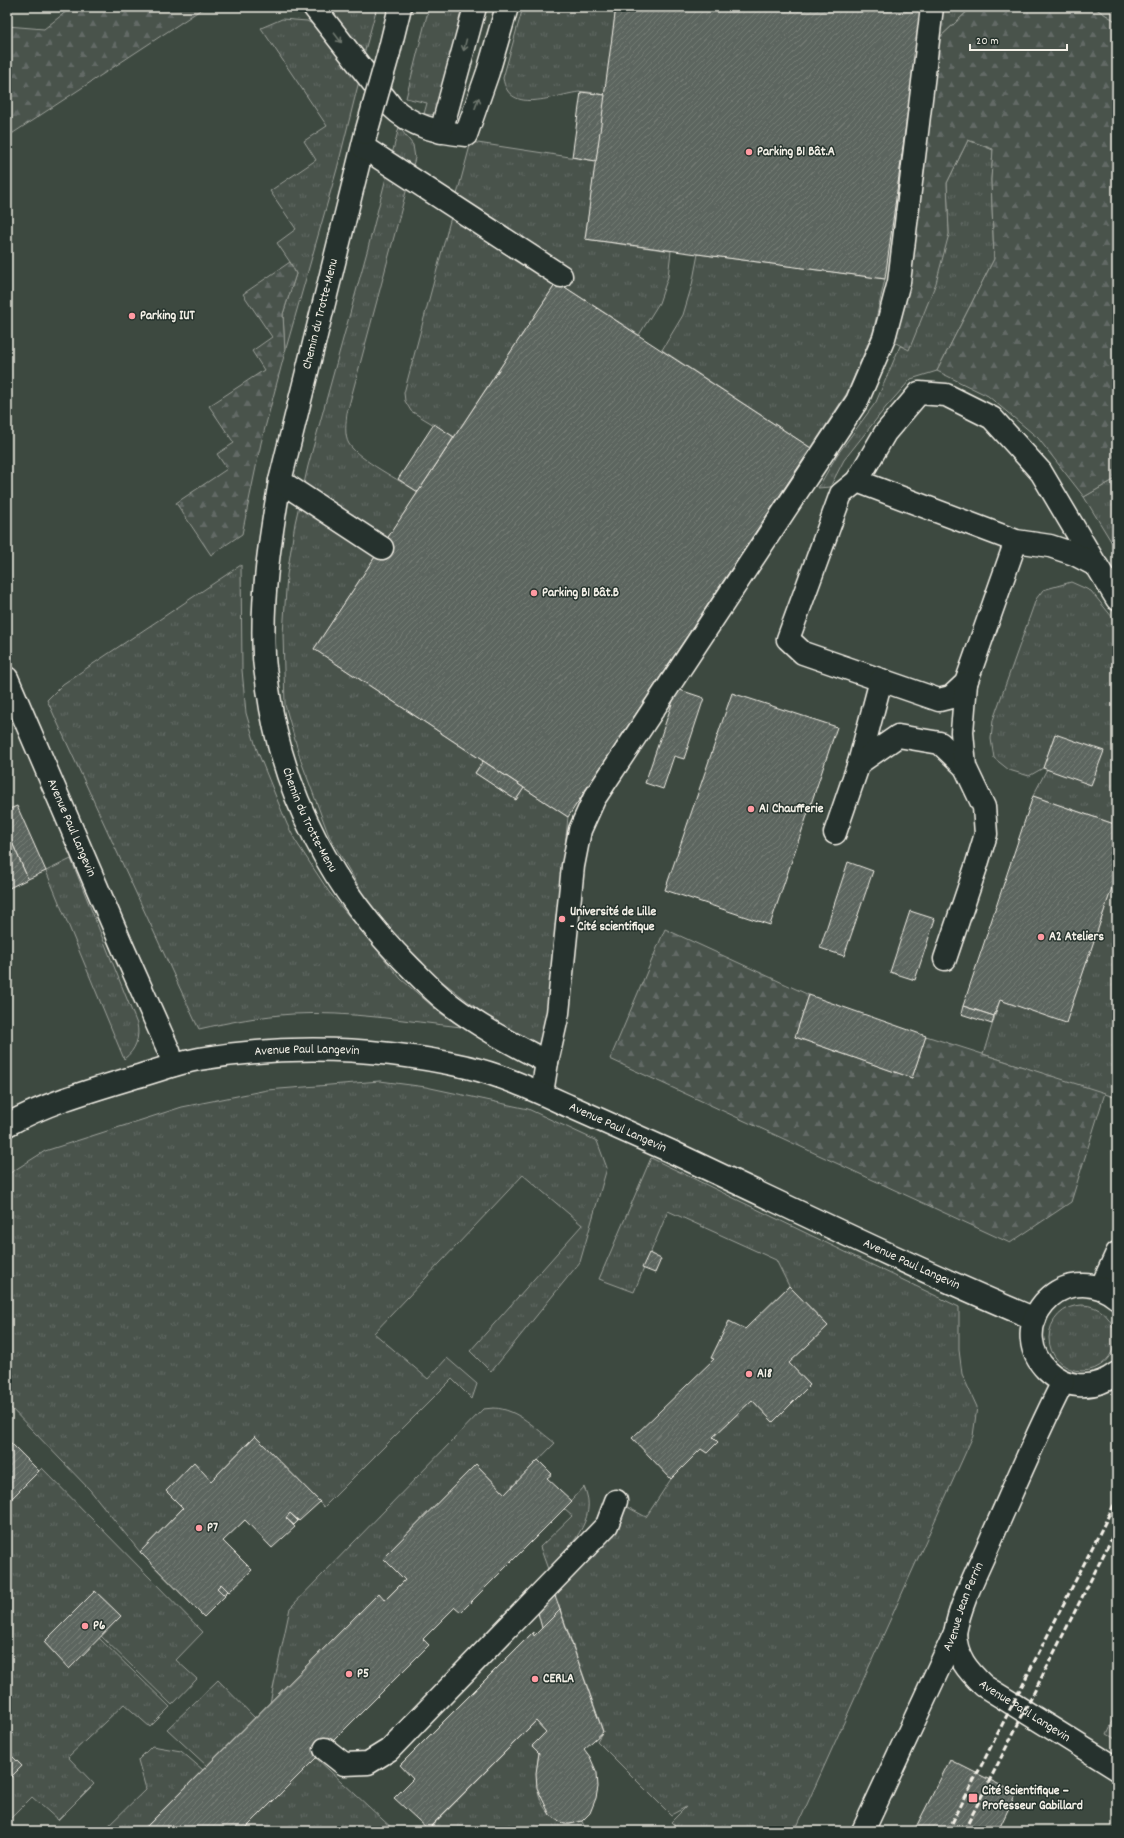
<svg xmlns="http://www.w3.org/2000/svg" width="1124" height="1838" font-family="Dekko,sans-serif">
<style>
.built{fill:#3c4841}
.grass{fill:url(#grass-tufts);stroke:#9ea29a}
.forest{fill:url(#forest-firs);stroke:#9ea29a}
.building{fill:url(#building-hatch);stroke:#f4f1e8}
.lines{fill:none;stroke-linecap:round;stroke-linejoin:round}
.minor-casing{stroke:#f4f1e8;stroke-width:25}
.minor{stroke:#26332d;stroke-width:22}
.rail{stroke:#f4f1e8;stroke-width:3;stroke-dasharray:6 3;stroke-linecap:butt}
.minor-bridge-casing{stroke:#f4f1e8;stroke-width:25;stroke-linecap:butt}
.minor-bridge{stroke:#26332d;stroke-width:22}
.oneway{stroke:#6e766e}
.poi-dot{fill:#ff9aa2;stroke:#26332d;stroke-width:1.5}
.labels{text-anchor:middle;dominant-baseline:central;stroke-width:3;stroke-linejoin:round;paint-order:stroke}
.poi-label{font-size:13px;font-weight:bold;fill:#f4f1e8;stroke:#26332d;text-anchor:start}
.street-label{font-size:13px;fill:#f4f1e8;stroke:#26332d}
</style>
<defs>
<pattern id="grass-tufts" width="24" height="20" patternUnits="userSpaceOnUse"><rect width="24" height="20" fill="#48524c"/><path d="M3 7l-1-3M5 7V3M7 7l1-3M15 17l-1-3M17 17v-4M19 17l1-3" fill="none" stroke="#636b66"/></pattern>
<pattern id="forest-firs" width="22" height="20" patternUnits="userSpaceOnUse"><rect width="22" height="20" fill="#48524c"/><path d="M5 1l3.5 6h-7zM16 11l3.5 6h-7z" fill="#636b66"/></pattern>
<pattern id="building-hatch" width="6" height="6" patternUnits="userSpaceOnUse"><rect width="6" height="6" fill="#5c655e"/><path d="M-1 1l2-2M0 6l6-6M5 7l2-2" fill="none" stroke="#747c75"/></pattern>
</defs>
<rect width="100%" height="100%" fill="#2e3b34"/>
<filter id="ink" filterUnits="userSpaceOnUse"><feTurbulence type="fractalNoise" baseFrequency=".025" numOctaves="2"/><feDisplacementMap in="SourceGraphic" scale="8" xChannelSelector="R" yChannelSelector="G"/><feConvolveMatrix kernelMatrix="1 2 1 2 8 2 1 2 1" color-interpolation-filters="sRGB"/></filter>
<g filter="url(#ink)">
<!-- built -->
<rect class="built" x="7" y="7" width="1110" height="1824"/>
<!-- grass -->
<g class="grass">
<path d="M 326,7 L 377,7 L 364,54 Z"/>
<path d="M 429,7 L 467,7 L 437,113 L 431,115 L 424,114 L 427,103 L 406,98 Z"/>
<path d="M 523,7 L 616,7 L 605,95 C 597,94 588,91 580,92 C 556,94 509,117 503,78 Z"/>
<path d="M 940,7 L 972,7 L 936,41 Z"/>
<path d="M 1093,7 L 1117,7 L 1117,22 Z"/>
<path d="M 282,19 L 307,21 L 319,28 L 359,81 L 337,169 L 285,352 L 283,314 L 296,274 L 290,262 L 277,243 L 296,229 L 270,191 L 316,160 L 304,141 L 327,126 L 261,28 Z"/>
<path d="M 399,127 L 413,145 L 415,158 L 347,413 C 346,422 344,436 349,444 C 359,460 401,481 418,492 L 314,649 L 483,761 L 475,773 L 516,800 L 524,788 L 568,817 L 548,1011 L 539,1045 L 492,1020 L 434,975 L 390,929 L 362,892 L 329,836 L 301,761 L 285,705 L 283,634 L 287,575 L 295,523 L 308,466 L 368,248 Z"/>
<path d="M 968,140 L 993,150 L 991,180 L 994,259 L 937,371 L 911,379 L 886,407 L 844,460 L 830,487 L 818,488 L 837,455 L 876,402 L 900,346 L 909,349 L 949,234 L 947,183 Z"/>
<path d="M 471,142 L 596,161 L 585,239 L 671,251 L 668,277 L 659,303 L 639,335 L 557,282 L 454,437 L 411,411 L 405,401 L 404,393 Z"/>
<path d="M 698,254 L 885,279 L 873,332 L 847,393 L 811,448 L 662,350 L 683,315 L 692,285 Z"/>
<path d="M 1117,478 L 1117,551 L 1084,497 Z"/>
<path d="M 241,565 L 242,670 L 246,713 L 257,750 L 287,824 L 295,840 L 329,892 L 401,979 L 439,1012 L 461,1027 C 406,1021 349,1011 293,1014 C 261,1016 230,1022 199,1029 L 195,1021 L 47,700 L 63,684 Z"/>
<path d="M 1071,582 L 1091,591 L 1117,623 L 1117,825 L 1033,796 L 1047,769 L 1055,734 L 1043,768 L 1029,776 L 1009,770 L 994,758 L 991,739 L 993,720 L 1036,599 L 1043,590 Z"/>
<path d="M 71,859 L 137,1024 C 140,1037 136,1050 124,1059 L 46,871 Z"/>
<path d="M 1117,873 L 1117,1098 L 983,1054 L 1000,1000 L 1066,1022 Z"/>
<path d="M 380,1081 L 426,1087 L 528,1109 L 597,1141 L 607,1168 L 580,1262 L 491,1372 L 470,1351 L 582,1225 L 523,1175 L 374,1333 L 428,1379 L 447,1358 L 477,1384 L 472,1399 L 452,1379 L 324,1507 L 255,1436 L 211,1481 L 193,1463 L 167,1491 L 183,1508 L 140,1552 L 90,1490 L 7,1404 L 7,1175 L 45,1151 L 182,1107 L 267,1090 Z"/>
<path d="M 651,1158 L 959,1307 L 959,1350 L 962,1374 L 977,1407 L 973,1436 L 795,1831 L 680,1831 L 671,1822 L 686,1807 L 671,1815 L 597,1741 L 603,1731 L 551,1583 L 616,1501 L 646,1517 L 671,1479 L 701,1449 L 707,1453 L 718,1442 L 713,1437 L 752,1400 L 773,1422 L 810,1385 L 789,1363 L 828,1326 L 789,1286 L 776,1260 L 668,1211 L 634,1292 L 599,1279 Z"/>
<circle cx="1082" cy="1338" r="33"/>
<path d="M 494,1408 C 518,1409 536,1429 555,1443 L 505,1494 L 476,1464 L 383,1558 L 405,1580 L 385,1600 L 378,1594 L 270,1703 L 290,1608 L 483,1409 Z"/>
<path d="M 42,1468 L 203,1632 L 176,1660 L 197,1679 L 172,1705 L 101,1636 L 121,1616 L 95,1591 L 44,1642 L 69,1668 L 99,1638 L 170,1707 L 150,1727 L 124,1704 L 68,1757 L 94,1784 L 58,1820 L 32,1797 L 7,1822 L 7,1503 Z"/>
<path d="M 584,1487 C 600,1519 567,1549 549,1572 L 540,1547 L 572,1516 L 564,1509 Z"/>
<path d="M 218,1680 L 255,1718 L 207,1766 L 167,1729 Z"/>
<path d="M 1117,1712 L 1117,1740 L 1107,1734 Z"/>
<path d="M 536,1721 L 546,1732 L 532,1746 L 539,1753 C 535,1774 534,1805 555,1818 C 560,1821 564,1825 570,1824 C 573,1824 578,1822 582,1821 L 586,1831 L 427,1831 Z"/>
<path d="M 152,1746 L 181,1751 L 203,1770 L 142,1831 L 103,1831 L 146,1789 L 138,1760 Z"/>
<path d="M 316,1758 L 395,1831 L 243,1831 Z"/>
</g>
<!-- forest -->
<g class="forest">
<path d="M 72,7 L 205,7 L 7,137 L 7,26 L 44,29 Z"/>
<path d="M 972,7 L 1093,7 L 1117,22 L 1117,478 L 1084,497 L 1038,438 L 988,396 L 937,371 L 994,259 L 991,180 L 993,149 L 968,140 L 947,183 L 949,234 L 936,283 L 909,350 L 894,342 L 936,41 Z"/>
<path d="M 290,262 L 296,274 L 283,314 L 285,352 L 261,443 L 242,534 L 211,555 L 176,503 L 227,469 L 217,454 L 234,443 L 209,406 L 264,370 L 252,351 L 272,337 L 243,294 Z"/>
<path d="M 665,929 L 809,995 L 795,1037 L 912,1078 L 926,1036 L 1105,1093 L 1071,1202 L 1010,1243 L 610,1059 Z"/>
</g>
<!-- building -->
<g class="building">
<path d="M 616,7 L 922,7 L 885,279 L 585,239 Z"/>
<path d="M 581,92 L 605,95 L 596,161 L 572,157 Z"/>
<path d="M 557,282 L 811,448 L 568,817 L 314,649 Z"/>
<path d="M 434,424 L 454,437 L 418,492 L 398,479 Z"/>
<path d="M 677,689 L 704,698 L 684,759 L 674,756 L 663,789 L 645,783 Z"/>
<path d="M 732,693 L 837,727 L 770,925 L 665,890 Z"/>
<path d="M 1055,734 L 1104,751 L 1091,785 L 1043,768 Z"/>
<path d="M 483,761 L 524,788 L 516,800 L 475,773 Z"/>
<path d="M 1033,796 L 1117,825 L 1117,873 L 1066,1023 L 1000,1000 L 994,1016 L 963,1006 Z"/>
<path d="M 17,806 L 46,871 L 28,879 L 7,831 L 7,810 Z"/>
<path d="M 7,831 L 28,879 L 7,889 Z"/>
<path d="M 848,862 L 873,871 L 844,956 L 820,948 Z"/>
<path d="M 910,911 L 935,919 L 915,980 L 890,972 Z"/>
<path d="M 809,995 L 926,1036 L 912,1078 L 795,1037 Z"/>
<path d="M 963,1006 L 994,1016 L 992,1024 L 961,1014 Z"/>
<path d="M 649,1253 L 661,1259 L 655,1273 L 642,1268 Z"/>
<path d="M 789,1286 L 828,1326 L 789,1363 L 810,1385 L 773,1422 L 752,1400 L 713,1437 L 718,1442 L 707,1453 L 701,1449 L 671,1479 L 632,1438 L 714,1359 L 711,1358 L 729,1321 L 745,1329 Z"/>
<path d="M 255,1436 L 320,1502 L 299,1521 L 290,1513 L 286,1518 L 295,1527 L 272,1548 L 245,1520 L 223,1541 L 252,1570 L 229,1592 L 221,1584 L 217,1588 L 225,1596 L 204,1617 L 140,1552 L 183,1508 L 166,1491 L 194,1462 L 211,1481 Z"/>
<path d="M 7,1439 L 39,1471 L 7,1503 Z"/>
<path d="M 538,1460 L 552,1474 L 547,1478 L 572,1501 L 461,1612 L 455,1607 L 423,1639 L 429,1645 L 243,1831 L 142,1831 L 379,1593 L 385,1600 L 405,1580 L 383,1558 L 476,1464 L 505,1494 Z"/>
<path d="M 290,1513 L 298,1521 L 294,1525 L 286,1518 Z"/>
<path d="M 221,1584 L 228,1591 L 224,1595 L 217,1588 Z"/>
<path d="M 95,1591 L 121,1616 L 69,1669 L 44,1642 Z"/>
<path d="M 555,1596 L 560,1610 L 542,1628 L 538,1613 Z"/>
<path d="M 560,1610 L 603,1732 L 584,1749 L 590,1757 L 597,1773 L 598,1787 L 596,1798 L 590,1813 L 582,1821 L 570,1824 L 564,1824 L 550,1815 L 537,1788 L 536,1773 L 539,1753 L 532,1746 L 546,1732 L 536,1721 L 428,1829 L 394,1798 L 413,1779 L 400,1765 L 533,1632 L 534,1636 Z"/>
<path d="M 7,1751 L 22,1766 L 7,1781 Z"/>
<path d="M 950,1760 L 1016,1793 L 998,1831 L 914,1831 Z"/>
</g>
<g class="lines">
<defs>
<g id="minor">
<path d="M 314,7 L 391,106 C 412,127 437,132 466,135 L 488,72 L 507,7"/>
<path d="M 389,52 L 400,7"/>
<path d="M 441,132 L 475,7"/>
<path id="s1" d="M 366,133 L 280,481 C 270,539 261,596 264,655 C 264,666 267,678 268,689 C 282,795 334,892 410,967 C 423,980 436,994 451,1005 C 481,1028 513,1044 547,1062"/>
<path d="M 363,147 L 561,276"/>
<path d="M 280,481 L 382,548"/>
<path d="M 857,481 L 885,433 L 919,393 L 946,395 L 992,418 L 1041,472 L 1096,565"/>
<path d="M 1016,541 L 966,683 L 951,697 L 939,700 L 803,653 L 788,639 L 841,494 L 857,481 L 1016,541 L 1050,546 L 1074,554 L 1097,566 L 1117,599"/>
<path id="s2" d="M 7,678 L 123,948 L 169,1051 L 173,1065"/>
<path d="M 859,763 L 881,680"/>
<path d="M 835,833 L 859,763 L 898,736 L 940,743 L 965,767"/>
<path d="M 945,959 L 976,867 L 986,834 L 984,807 L 965,767 L 962,732 L 966,683"/>
<path d="M 542,1093 L 547,1062 L 558,1013 L 573,866 L 580,830 L 594,799 L 857,401 L 884,338 L 899,282 L 932,7"/>
<path id="s3" d="M 7,1125 C 46,1103 92,1090 135,1077 C 157,1071 177,1063 199,1059 C 288,1044 379,1047 467,1067 C 502,1075 536,1091 569,1106 C 603,1121 636,1136 670,1151 C 791,1208 911,1267 1035,1319"/>
<path d="M 1101,1288 L 1117,1253"/>
<path d="M 1117,1298 C 1104,1287 1088,1283 1072,1286 C 1061,1288 1051,1295 1044,1303 C 1005,1350 1066,1412 1117,1373"/>
<path id="s4" d="M 955,1633 C 956,1657 967,1670 984,1686 L 1117,1769"/>
<path d="M 325,1749 L 344,1764 L 368,1763 L 389,1750 L 607,1525 L 616,1501"/>
<path id="s5" d="M 863,1831 L 955,1633 C 961,1600 979,1568 992,1537 C 1015,1485 1037,1433 1063,1382"/>
</g>
</defs>
<!-- minor casing -->
<use href="#minor" class="minor-casing"/>
<!-- minor -->
<use href="#minor" class="minor"/>
<!-- rail -->
<g class="rail">
<path d="M 948,1831 L 1117,1499"/>
<path d="M 964,1831 L 1117,1528"/>
</g>
<defs>
<path id="minor-bridge" d="M 366,133 L 389,52"/>
</defs>
<!-- minor-bridge casing -->
<use href="#minor-bridge" class="minor-bridge-casing"/>
<!-- minor-bridge -->
<use href="#minor-bridge" class="minor-bridge"/>
</g>
<!-- one-way arrows -->
<defs><path id="oneway-shaft" d="M-6 0H5M1.5-3L5.5 0L1.5 3" fill="none" stroke-width="1.6" stroke-linecap="round" stroke-linejoin="round"/></defs>
<g class="oneway">
<use href="#oneway-shaft" transform="translate(338 38) rotate(53)"/>
<use href="#oneway-shaft" transform="translate(465 45) rotate(104)"/>
<use href="#oneway-shaft" transform="translate(477 103) rotate(-70)"/>
</g>
</g>
<!-- markers -->
<g class="poi-dot">
<circle cx="749" cy="152" r="4"/>
<circle cx="132" cy="316" r="4"/>
<circle cx="534" cy="593" r="4"/>
<circle cx="751" cy="809" r="4"/>
<circle cx="562" cy="919" r="4"/>
<circle cx="1041" cy="937" r="4"/>
<circle cx="749" cy="1374" r="4"/>
<circle cx="199" cy="1528" r="4"/>
<circle cx="85" cy="1626" r="4"/>
<circle cx="349" cy="1674" r="4"/>
<circle cx="535" cy="1679" r="4"/>
<rect x="968" y="1793" width="10" height="10" rx="2"/>
</g>
<g class="labels">
<!-- poi labels -->
<g class="poi-label">
<text x="757" y="152">Parking B1 Bât.A</text>
<text x="140" y="316">Parking IUT</text>
<text x="542" y="593">Parking B1 Bât.B</text>
<text x="759" y="809">A1 Chaufferie</text>
<text x="570" y="912">Université de Lille<tspan x="570" dy="15">‐ Cité scientifique</tspan></text>
<text x="1049" y="937">A2 Ateliers</text>
<text x="757" y="1374">A18</text>
<text x="207" y="1528">P7</text>
<text x="93" y="1626">P6</text>
<text x="357" y="1674">P5</text>
<text x="543" y="1679">CERLA</text>
<text x="982" y="1791">Cité Scientifique –<tspan x="982" dy="15">Professeur Gabillard</tspan></text>
</g>
<!-- street labels -->
<g class="street-label">
<text transform="translate(321 314) rotate(-76)">Chemin du Trotte-Menu</text>
<text stroke="none"><textPath href="#s1" startOffset="706">Chemin du Trotte-Menu</textPath></text>
<text stroke="none"><textPath href="#s2" startOffset="163">Avenue Paul Langevin</textPath></text>
<text stroke="none"><textPath href="#s3" startOffset="312">Avenue Paul Langevin</textPath></text>
<text stroke="none"><textPath href="#s3" startOffset="636">Avenue Paul Langevin</textPath></text>
<text stroke="none"><textPath href="#s3" startOffset="960">Avenue Paul Langevin</textPath></text>
<text stroke="none"><textPath href="#s5" startOffset="246">Avenue Jean Perrin</textPath></text>
<text stroke="none"><textPath href="#s4" startOffset="110">Avenue Paul Langevin</textPath></text>
</g>
</g>
<!-- margin -->
<rect width="1124" height="1838" fill="none" stroke="#26332d" stroke-width="24"/>
<rect x="12" y="12" width="1100" height="1814" fill="none" stroke="#f4f1e8" stroke-width="1.5" filter="url(#ink)"/>
<!-- scale -->
<path d="M970 44v6h97v-6" fill="none" stroke="#f4f1e8" stroke-width="2"/>
<text x="976" y="44" font-size="12" fill="#f4f1e8" stroke="#26332d" stroke-width="3" paint-order="stroke">20 m</text>
</svg>
